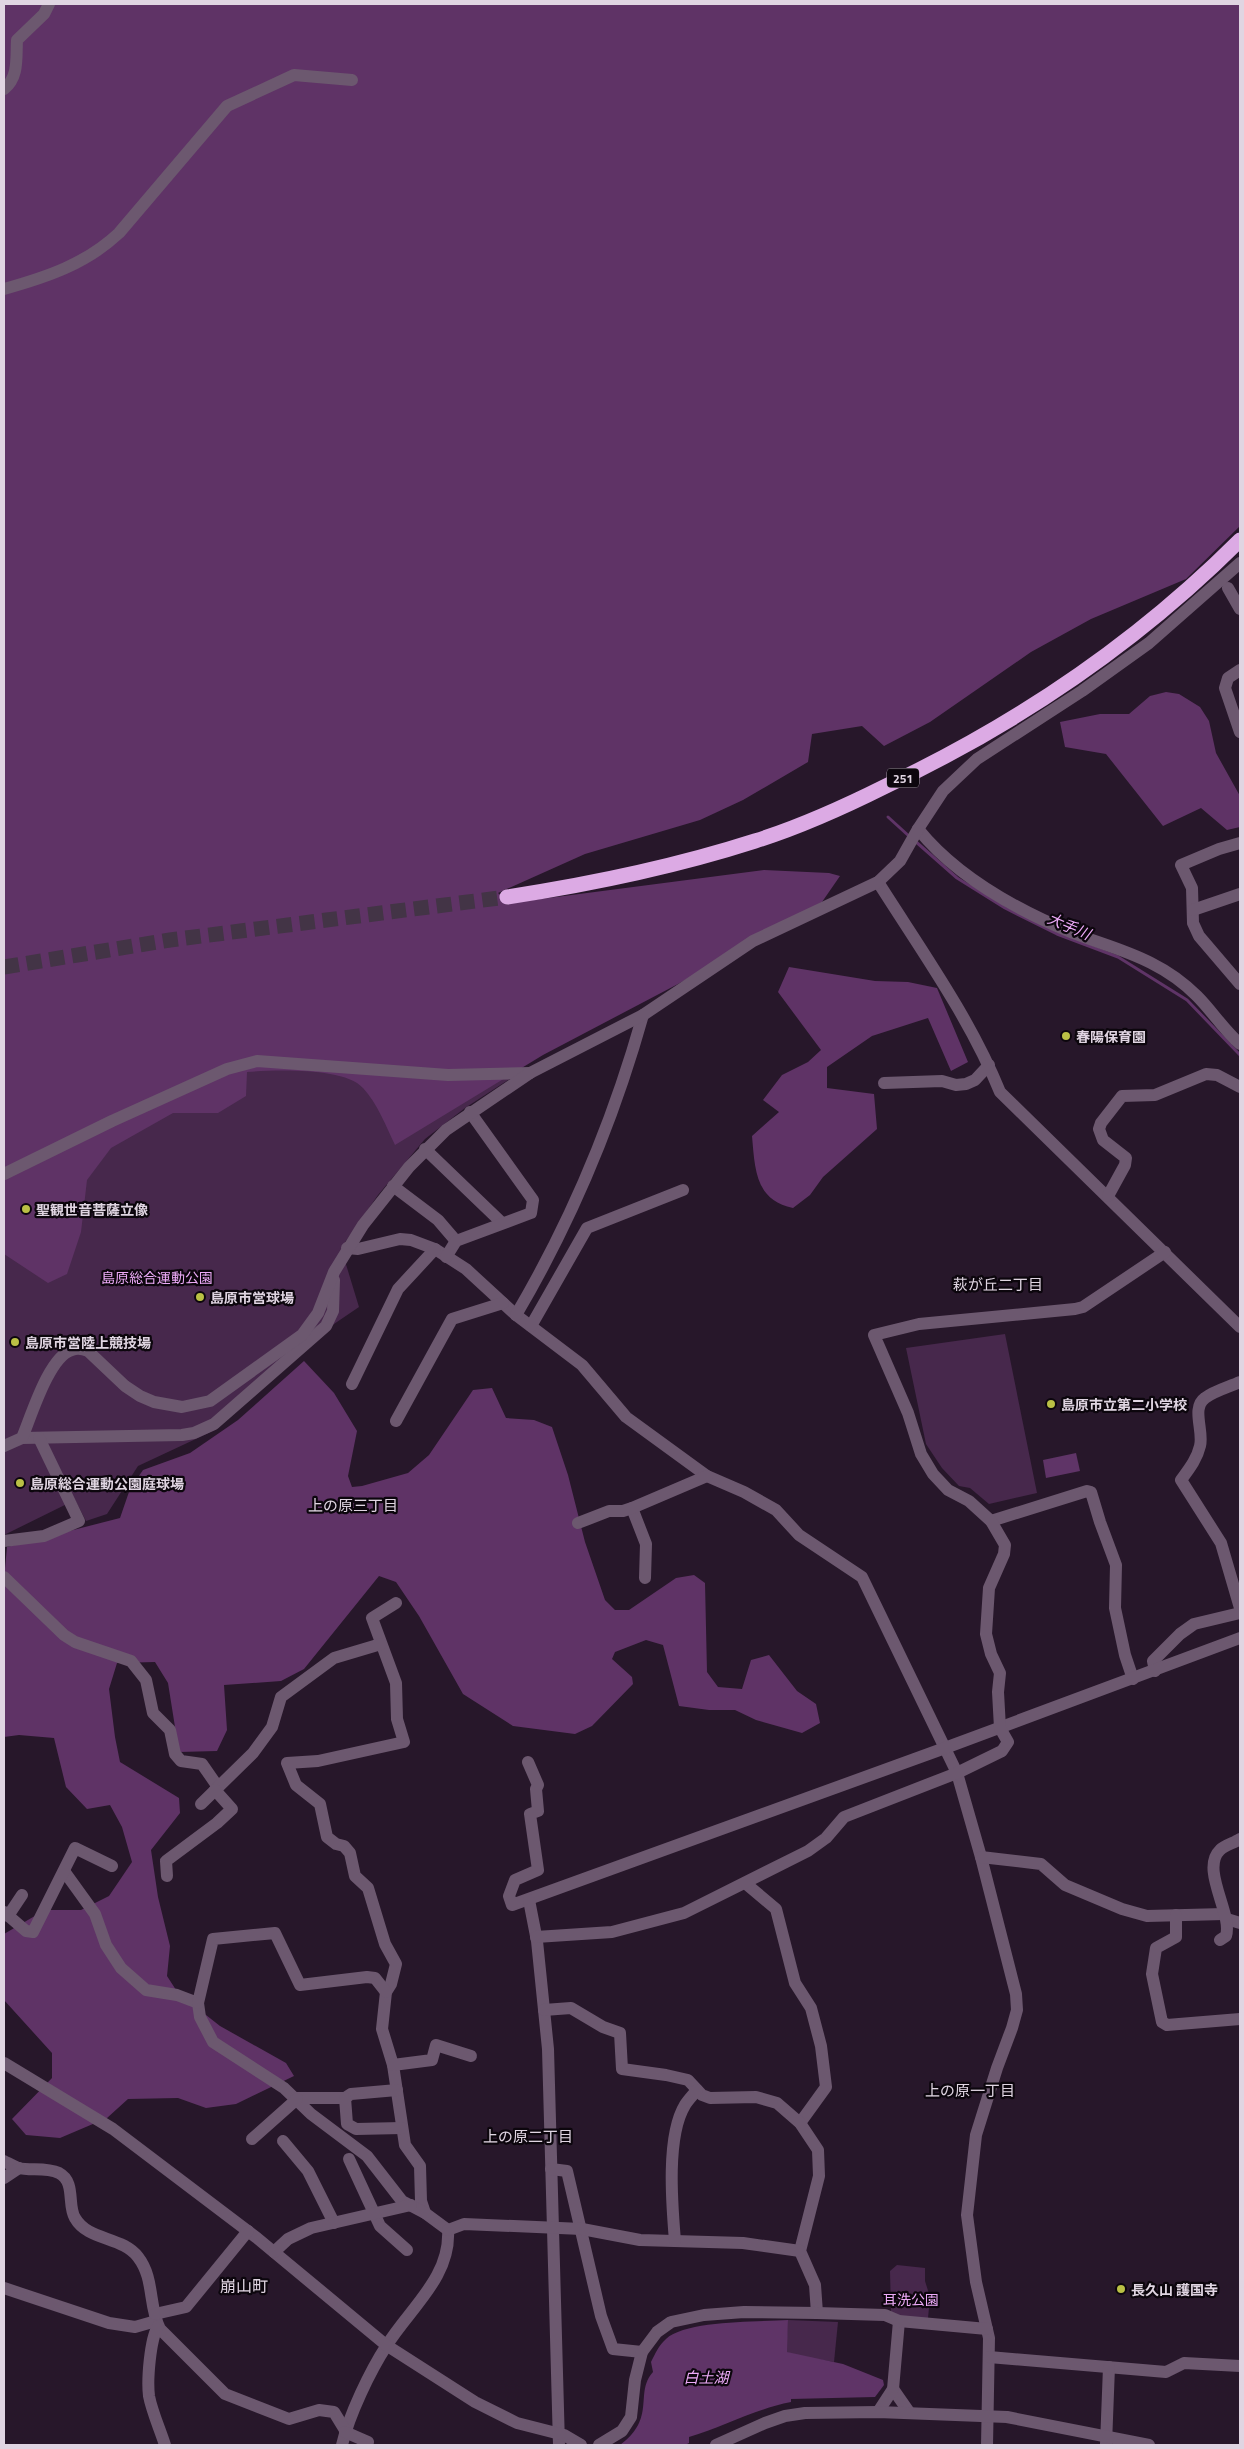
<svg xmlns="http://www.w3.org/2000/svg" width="1244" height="2449" font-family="'Titillium Web','Noto Sans JP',sans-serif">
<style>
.green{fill:#47284c}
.forest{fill:#5f3366}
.water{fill:#5f3467}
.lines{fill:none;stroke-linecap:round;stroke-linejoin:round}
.stream{stroke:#5f3467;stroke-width:3}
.highway-tunnel{stroke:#433446;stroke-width:15;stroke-dasharray:15 8;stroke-linecap:butt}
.minor{stroke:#6c586f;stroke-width:12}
.highway{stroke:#dcaae4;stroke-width:15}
.poi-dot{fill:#bac045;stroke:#0c060d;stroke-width:2}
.labels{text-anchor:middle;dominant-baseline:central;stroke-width:4.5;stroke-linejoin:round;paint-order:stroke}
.shield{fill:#0c060d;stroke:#a097a2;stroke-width:1}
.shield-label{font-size:12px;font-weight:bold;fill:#e0d5e2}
.poi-label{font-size:14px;font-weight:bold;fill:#e0d5e2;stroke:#0c060d;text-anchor:start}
.park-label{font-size:14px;fill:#ecaaf7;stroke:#0c060d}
.water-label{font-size:15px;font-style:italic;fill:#edaaf8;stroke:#0c060d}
.neighbourhood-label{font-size:15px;fill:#e0d5e2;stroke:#0c060d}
.quarter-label{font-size:16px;fill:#e0d5e2;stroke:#0c060d}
</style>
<rect width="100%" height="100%" fill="#27172a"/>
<!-- green -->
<g class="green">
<path d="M 256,1068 L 511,1078 L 465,1108 L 425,1139 L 378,1195 L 341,1248 L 359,1307 L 334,1324 L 215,1430 L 138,1466 L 107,1514 L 86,1521 L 75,1500 L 4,1535 L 4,1180 Z"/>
<path d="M 1005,1334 L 1037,1493 L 989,1504 L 970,1488 L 959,1486 L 942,1468 L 926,1444 L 906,1348 Z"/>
<path d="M 897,2265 L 925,2268 L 925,2281 L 930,2297 L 928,2318 L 906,2318 L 891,2312 L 890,2271 Z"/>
<path d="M 788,2320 L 838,2322 L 834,2362 L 798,2356 L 786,2352 Z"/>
</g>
<!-- forest -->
<g class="forest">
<path d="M 4,4 L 1240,4 L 1240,526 L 1186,579 L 1091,619 L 1031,652 L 930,722 L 884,746 L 862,726 L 812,734 L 808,762 L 743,800 L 700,820 L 585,854 L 498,893 L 510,903 L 764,870 L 829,873 L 840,876 L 822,902 L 678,984 L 543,1055 L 395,1145 C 386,1126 377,1103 363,1088 C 344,1067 274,1070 247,1072 L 246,1096 L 218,1113 L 173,1113 L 111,1148 L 87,1180 L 81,1232 L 67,1274 L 48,1283 L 4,1254 Z"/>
<path d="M 1166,692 L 1179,694 L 1200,707 L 1209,721 L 1216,753 L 1240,796 L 1240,827 L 1227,830 L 1201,808 L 1163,826 L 1106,754 L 1065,747 L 1060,722 L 1100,714 L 1129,714 L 1150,696 Z"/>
<path d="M 789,967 L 875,981 L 908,982 L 937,988 L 968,1062 L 951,1071 L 928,1018 L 872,1036 L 827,1067 L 827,1088 L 874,1094 L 877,1129 L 823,1177 L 810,1195 L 793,1208 C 755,1200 755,1169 752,1136 L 779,1112 L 763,1100 L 782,1075 L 808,1062 L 821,1050 L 778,992 Z"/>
<path d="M 304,1361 L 334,1393 L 357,1431 L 348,1476 L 352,1487 L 362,1486 L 408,1473 L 429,1455 L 473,1390 L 492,1388 L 506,1418 L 534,1420 L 552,1427 L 568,1475 L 585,1542 L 605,1600 L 615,1610 L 629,1610 L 676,1578 L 694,1575 L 705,1583 L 707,1672 L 718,1687 L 742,1689 L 751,1660 L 769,1655 L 797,1691 L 816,1704 L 820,1723 L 802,1733 L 756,1720 L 735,1710 L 709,1710 L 679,1706 L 663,1645 L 646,1640 L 615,1652 L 612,1659 L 632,1677 L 633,1684 L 592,1726 L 575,1734 L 513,1726 L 463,1694 L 419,1616 L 396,1582 L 379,1576 L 304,1669 L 281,1681 L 224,1685 L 227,1730 L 217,1751 L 179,1752 L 168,1683 L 155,1662 L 117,1663 L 109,1689 L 115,1737 L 120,1762 L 179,1798 L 180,1813 L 151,1850 L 158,1897 L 170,1946 L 167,1976 L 178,1993 L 220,2026 L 286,2063 L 294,2076 L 236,2104 L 206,2108 L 178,2098 L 128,2099 L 107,2118 L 60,2138 L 26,2135 L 12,2119 L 52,2078 L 52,2053 L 4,2000 L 4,1934 L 45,1910 L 81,1910 L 109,1896 L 132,1862 L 122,1827 L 110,1805 L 87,1809 L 66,1787 L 54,1738 L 19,1735 L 4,1737 L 4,1579 L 7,1547 L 120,1518 L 130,1489 L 143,1470 L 190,1453 L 238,1420 Z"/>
</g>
<!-- water -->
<g class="water">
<path d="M 1076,1453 L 1080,1471 L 1046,1478 L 1043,1460 Z"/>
<path d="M 788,2320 L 787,2352 L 843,2364 L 883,2380 L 884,2385 L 875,2397 L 791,2399 L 791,2402 C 755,2409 723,2427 689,2437 L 689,2443 L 685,2445 L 620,2445 C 657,2418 634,2393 653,2372 L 651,2362 C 655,2354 659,2345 666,2339 C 686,2320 759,2322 788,2320 Z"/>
</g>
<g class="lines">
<!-- stream -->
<g class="stream">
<path d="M 888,817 L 910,837"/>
<path d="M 915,841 L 957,878 L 1005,908 L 1057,934 L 1118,957 L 1187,1000 L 1240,1055"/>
</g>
<!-- highway-tunnel -->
<path class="highway-tunnel" d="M 4,967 L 170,940 L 507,897"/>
<!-- minor -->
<g class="minor">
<path d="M 4,89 C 19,77 16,58 17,40 L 44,14 L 49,4"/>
<path d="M 4,289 C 47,277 86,264 119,233 L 227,106 L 294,75 L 352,80"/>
<path d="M 1228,588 L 1240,609"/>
<path d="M 1240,670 L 1228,678 L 1225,688 L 1240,732"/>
<path d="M 918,829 C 956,876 1017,910 1073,933 C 1099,943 1126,950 1151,963 C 1167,971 1184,983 1197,996 C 1212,1011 1224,1030 1240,1044"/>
<path d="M 1240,843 L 1219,849 L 1181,865 L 1192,888 L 1193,923 L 1199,936 L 1240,984"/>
<path d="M 878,882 C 921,950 970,1018 1000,1092 L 1240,1327"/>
<path d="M 1193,910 L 1240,894"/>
<path d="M 884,1083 L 942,1081 L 956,1085 L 966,1084 L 975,1080 L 989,1065"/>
<path d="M 425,1149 L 501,1222"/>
<path d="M 4,1174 L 112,1121 L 227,1069 L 257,1061 L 448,1075 L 530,1073"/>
<path d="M 393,1186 L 438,1220 L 456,1241"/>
<path d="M 1108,1196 L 1125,1165 L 1126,1158 L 1103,1140 L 1099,1129 L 1101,1123 L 1122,1096 L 1155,1095 L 1206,1074 L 1217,1075 L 1240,1087"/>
<path d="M 347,1248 L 358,1249 L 400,1239 L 411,1240 L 435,1249 L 466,1269 L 516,1315 L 582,1365 L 626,1417 L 707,1476 L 744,1492 L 776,1510 L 799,1535 L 862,1577 L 957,1773 L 981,1857 L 1016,1994 L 1017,2010 L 1012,2028 L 997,2068 L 976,2135 L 967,2215 L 976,2282 L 989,2338 L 987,2445"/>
<path d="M 446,1257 L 456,1241 L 531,1213 L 533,1200 L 470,1112"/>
<path d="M 516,1315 C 572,1220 613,1122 643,1015"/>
<path d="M 531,1326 L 587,1228 L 683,1190"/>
<path d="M 1240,1382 C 1229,1387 1214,1391 1205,1398 C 1191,1408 1204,1431 1200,1446 C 1197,1459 1189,1469 1181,1480 L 1221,1543 L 1240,1608"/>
<path d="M 352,1384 L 398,1289 L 435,1249"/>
<path d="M 396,1421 L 452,1319 L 503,1303"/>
<path d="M 22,1438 L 182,1435 L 194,1433 L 214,1424 L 326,1326 L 333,1311 L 334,1280"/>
<path d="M 4,1446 L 22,1438 C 31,1417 49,1356 72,1350 C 77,1348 83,1349 88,1351 L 125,1386 L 140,1396 L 154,1402 L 182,1407 L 210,1401 L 302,1335 L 318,1313 L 334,1272 L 363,1225 L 409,1167 L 446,1130 L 530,1073 L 643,1015 L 753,941 L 878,882 L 900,861 L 918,829 L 943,791 L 977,759 L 1082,691 L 1149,643 L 1240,563"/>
<path d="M 632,1508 L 646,1544 L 645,1578"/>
<path d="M 991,1521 L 1087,1491 L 1091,1492 L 1100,1522 L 1116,1565 L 1115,1608 L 1125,1655 L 1133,1679"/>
<path d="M 578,1523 L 609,1511 L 623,1511 L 632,1508 L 707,1476"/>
<path d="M 4,1541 L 44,1536 L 79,1521 L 39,1438"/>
<path d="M 4,1577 L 64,1635 L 75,1642 L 131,1661 L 146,1680 L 153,1713 L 170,1730 L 175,1754 L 181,1761 L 202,1764 L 218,1787"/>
<path d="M 396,1603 L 372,1618 L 396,1683 L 397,1719 L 404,1742 L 318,1761 L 287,1763 L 296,1785 L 320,1804 L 327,1837 L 336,1844 L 344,1846 L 350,1853 L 355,1876 L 368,1888 L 385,1944 L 396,1964 L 391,1984 L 386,1992 L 382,2029 L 393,2065 L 405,2145 L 420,2166 L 421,2201 L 425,2213"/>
<path d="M 1155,1671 L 1153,1661 L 1180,1634 L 1194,1624 L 1240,1613"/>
<path d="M 528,1762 L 538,1785 L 536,1789 L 538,1811 L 530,1814 L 538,1870 L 515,1880 L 509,1896 L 512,1905 L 945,1748 L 1240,1638"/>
<path d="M 201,1804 L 253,1753 L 272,1727 L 281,1697 L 334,1658 L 381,1644"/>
<path d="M 981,1857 L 1041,1864 L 1065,1885 L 1122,1909 L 1147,1916 L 1224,1914"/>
<path d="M 64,1871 L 95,1914 L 106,1945 L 121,1968 L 146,1990 L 177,1995 L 198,2003 L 200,2017 L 213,2042 L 284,2088 L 311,2114 L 367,2156 L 402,2201 L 425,2213 L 448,2230 C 451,2277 410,2308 387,2345 C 370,2371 349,2415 342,2445"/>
<path d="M 167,1876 L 166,1861 L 217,1823 L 232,1809 L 215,1790"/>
<path d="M 745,1883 L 776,1909 L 795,1983 L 811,2008 L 821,2046 L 826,2087 L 800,2123"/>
<path d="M 529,1900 L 537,1941 L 548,2049 L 559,2445"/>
<path d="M 4,1912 L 26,1931 L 33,1932 L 75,1848 L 112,1866"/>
<path d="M 1176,1915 L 1176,1937 L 1156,1948 L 1152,1974 L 1162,2022 L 1167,2025 L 1240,2019"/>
<path d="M 8,1916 L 22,1895"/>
<path d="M 1227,1919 L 1240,1923"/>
<path d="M 536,1937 L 612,1932 L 684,1913 L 808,1851 L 826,1838 L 844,1817 L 957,1773 L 1002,1751 L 1008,1742 L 1000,1728 L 998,1692 L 1000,1673 L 991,1654 L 986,1634 L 989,1588 L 1004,1554 L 1005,1545 L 991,1521 L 969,1501 L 948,1490 L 933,1474 L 921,1454 L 908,1413 L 874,1335 L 919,1324 L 1075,1309 L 1083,1307 L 1165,1252"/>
<path d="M 1220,1940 L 1226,1936 C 1233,1914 1200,1869 1220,1850 C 1225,1845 1234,1843 1240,1839"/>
<path d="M 198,2003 L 213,1939 L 275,1933 L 300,1985 L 367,1977 L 375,1978 L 386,1992"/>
<path d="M 544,2010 L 571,2008 L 603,2027 L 620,2033 L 622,2069 L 666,2075 L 688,2080 L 702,2095 L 710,2098 L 756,2097 L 777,2103 L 800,2123 L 818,2150 L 819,2176 L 800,2251 L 815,2285 L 817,2313"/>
<path d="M 4,2063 L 113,2129 L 257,2238 L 386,2345 L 475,2402 L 517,2423 L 564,2435 L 581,2445"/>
<path d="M 393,2065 L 432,2060 L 436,2045 L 471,2056"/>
<path d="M 296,2098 L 345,2098 L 351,2094 L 397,2090"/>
<path d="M 345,2098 L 347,2124 L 356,2129 L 402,2128"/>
<path d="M 252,2139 L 297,2099"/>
<path d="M 283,2141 L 308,2171 L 334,2223"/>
<path d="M 349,2159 L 380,2226 L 407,2250"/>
<path d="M 4,2161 C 8,2163 13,2166 18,2168 C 30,2171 46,2167 59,2173 C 76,2182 67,2205 75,2218 C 88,2241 122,2236 138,2257 C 155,2279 148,2306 160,2329 L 225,2394 L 289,2419 L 319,2410 L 334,2412 L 345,2430"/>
<path d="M 551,2169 L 567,2171 L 601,2316 L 613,2349 L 642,2352"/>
<path d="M 4,2178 L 19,2168"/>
<path d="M 448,2230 L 464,2224 L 582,2229 L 640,2240 L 743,2243 L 800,2251"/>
<path d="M 675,2241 C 672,2205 666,2136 685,2105 C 688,2100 693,2095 697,2090"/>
<path d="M 274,2252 L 288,2239 L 311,2228 L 411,2205"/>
<path d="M 4,2288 L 109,2323 L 135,2327 L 156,2321"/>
<path d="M 155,2314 L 186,2307 L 248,2231"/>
<path d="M 158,2326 C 150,2340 147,2380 149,2396 C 152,2412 160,2429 165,2445"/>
<path d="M 989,2357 L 1166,2372 L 1184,2363 L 1240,2366"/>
<path d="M 893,2389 L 909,2412"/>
<path d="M 878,2412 L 893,2389 L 899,2321"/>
<path d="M 345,2432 L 368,2442"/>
<path d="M 1106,2444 L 1109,2367"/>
<path d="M 599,2445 L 622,2431 L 631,2417 L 635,2380 L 642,2352 L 657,2332 L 671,2322 L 704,2315 L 744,2312 L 817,2313 L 885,2315 L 899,2321 L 987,2329"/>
<path d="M 716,2445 L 765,2423 L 785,2416 L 805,2413 L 878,2412 L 1007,2417 L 1149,2445"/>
</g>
<!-- highway -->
<path class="highway" d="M 507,897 C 592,884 674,867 755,841 C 800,827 844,807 886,786 C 1017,724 1137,643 1240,540"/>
</g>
<!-- markers -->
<g class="poi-dot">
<circle cx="1066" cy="1036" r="5"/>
<circle cx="26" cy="1209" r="5"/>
<circle cx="200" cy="1297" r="5"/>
<circle cx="15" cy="1342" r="5"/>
<circle cx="1051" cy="1404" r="5"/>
<circle cx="20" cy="1483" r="5"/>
<circle cx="1121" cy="2289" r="5"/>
</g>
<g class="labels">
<!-- shield labels -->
<rect class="shield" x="887" y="768.5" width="32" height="19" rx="4"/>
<g class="shield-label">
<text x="903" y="778">251</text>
</g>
<!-- poi labels -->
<g class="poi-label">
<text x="1076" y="1036">春陽保育園</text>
<text x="36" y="1209">聖観世音菩薩立像</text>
<text x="210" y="1297">島原市営球場</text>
<text x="25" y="1342">島原市営陸上競技場</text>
<text x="1061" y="1404">島原市立第二小学校</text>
<text x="30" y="1483">島原総合運動公園庭球場</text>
<text x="1131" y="2289">長久山 護国寺</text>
</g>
<!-- park labels -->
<g class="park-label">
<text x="157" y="1277">島原総合運動公園</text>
<text x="911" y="2299">耳洗公園</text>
</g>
<!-- water labels -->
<g class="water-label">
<text transform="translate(1069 926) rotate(23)">大手川</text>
<text x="706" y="2377">白土湖</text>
</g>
<!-- neighbourhood labels -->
<g class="neighbourhood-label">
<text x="998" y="1284">萩が丘二丁目</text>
<text x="353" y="1505">上の原三丁目</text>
<text x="970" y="2090">上の原一丁目</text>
<text x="528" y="2136">上の原二丁目</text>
</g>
<!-- quarter labels -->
<g class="quarter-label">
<text x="244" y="2286">崩山町</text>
</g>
</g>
<!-- border -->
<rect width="1244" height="2449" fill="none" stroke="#e0d5e2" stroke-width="10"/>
</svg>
